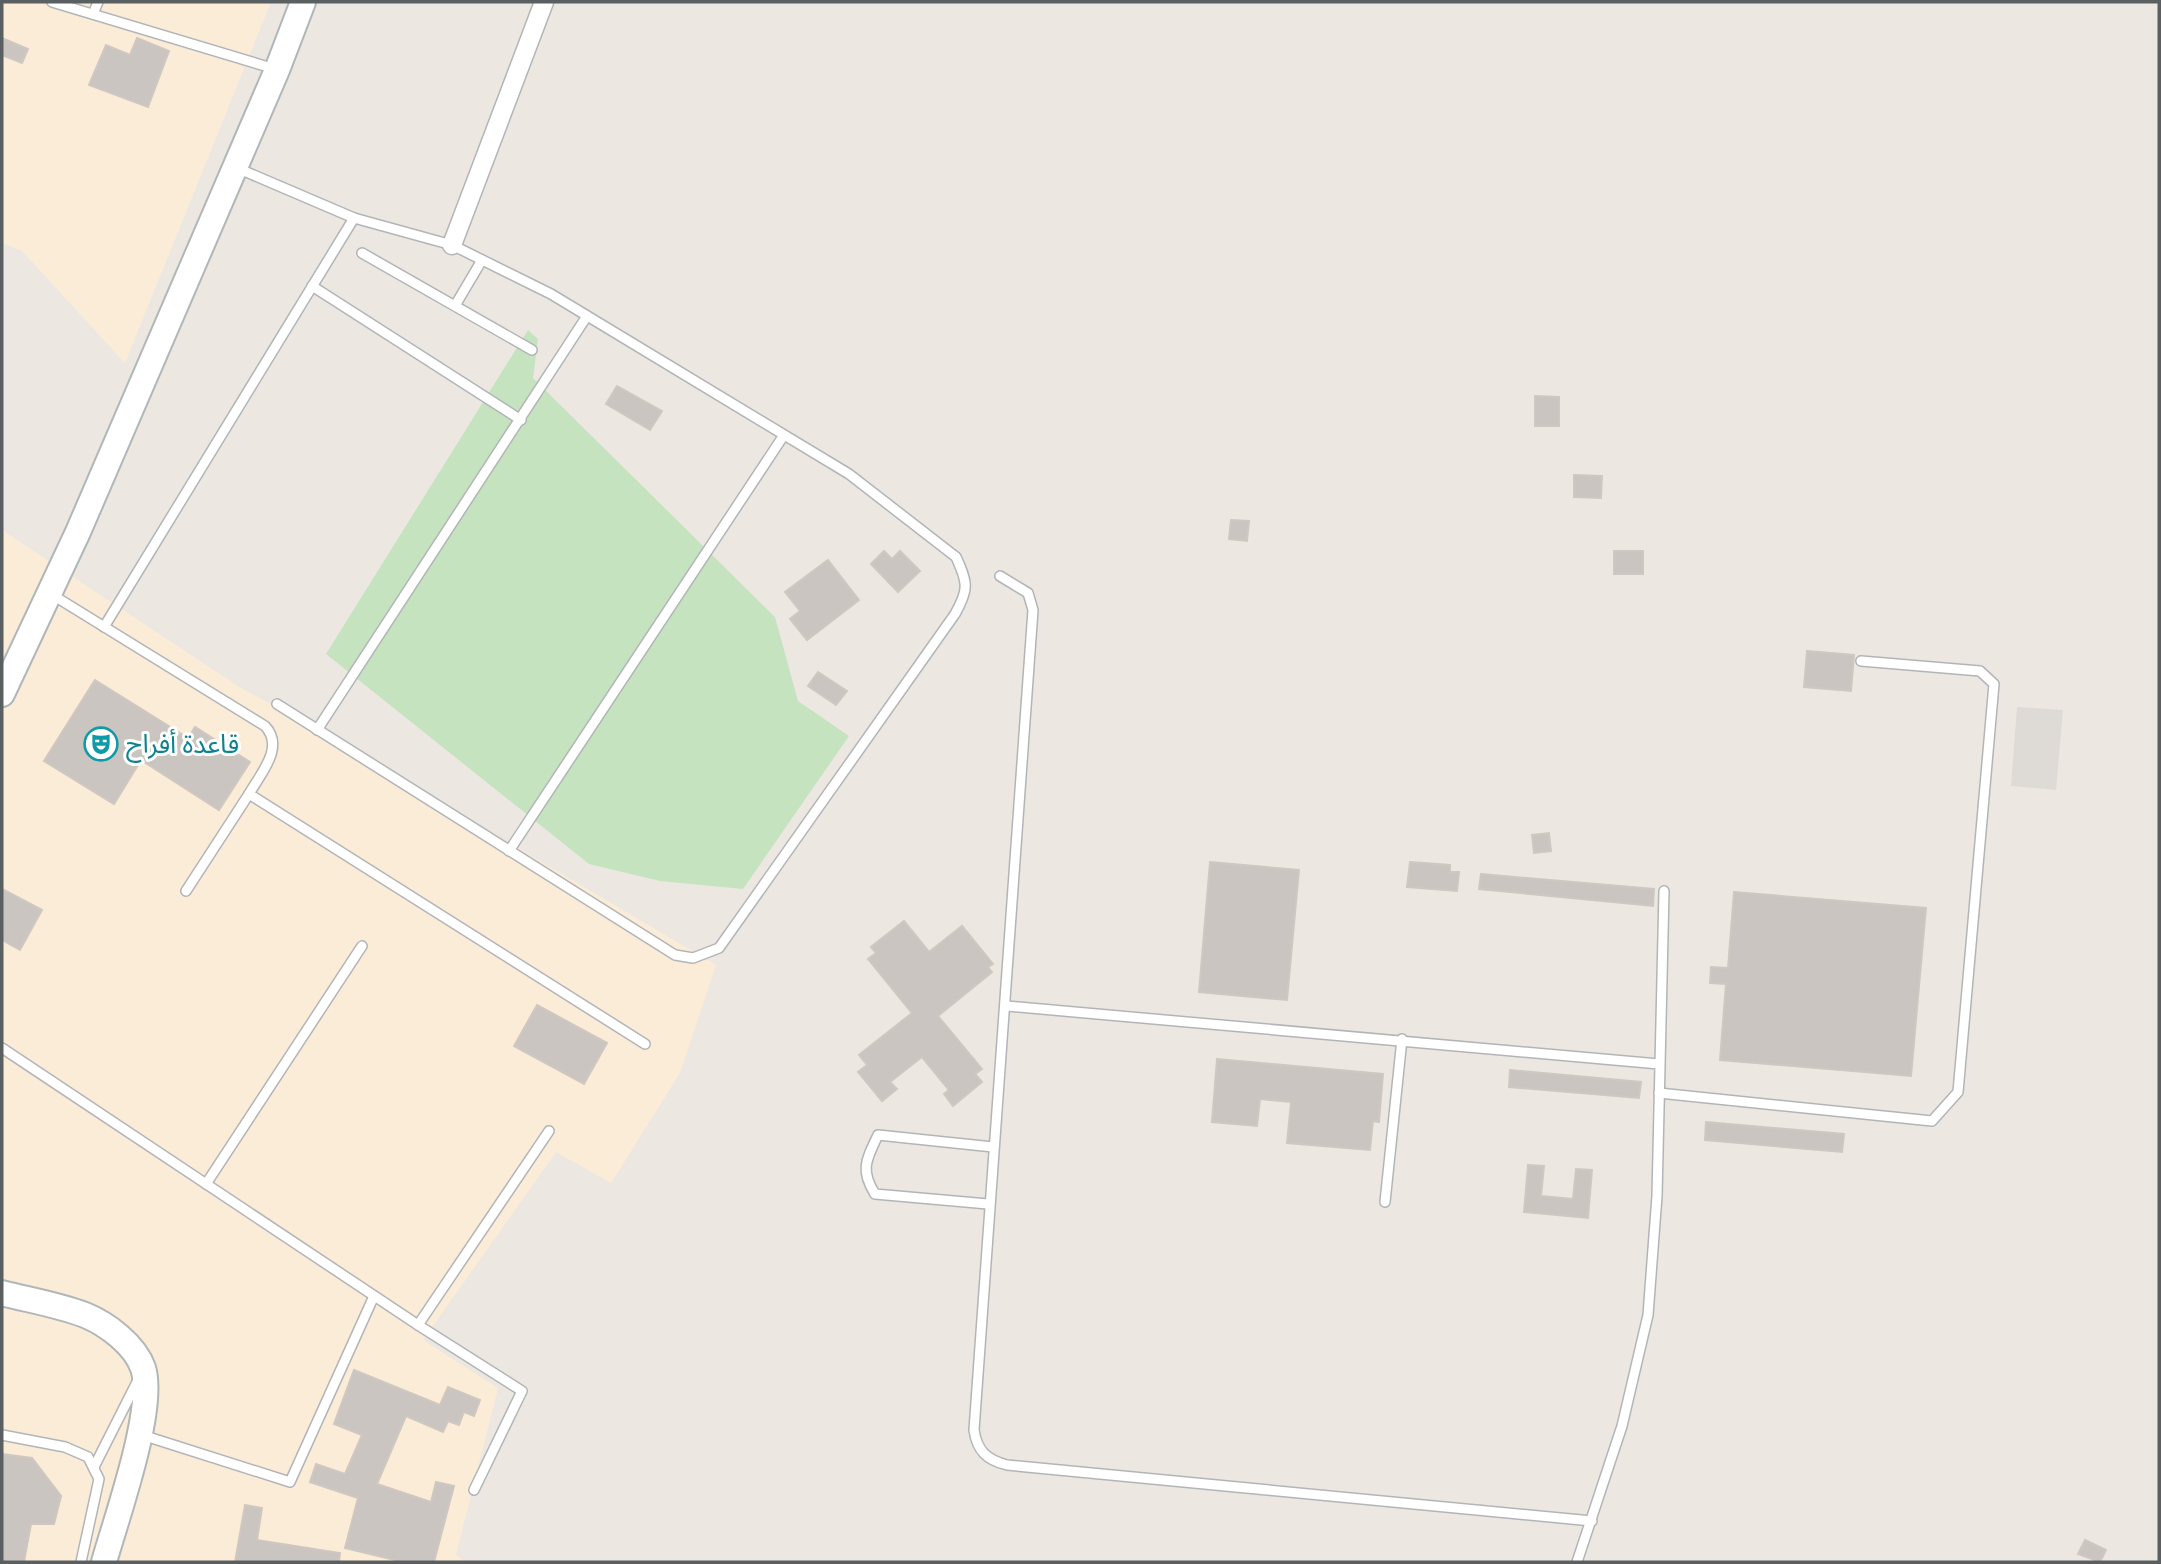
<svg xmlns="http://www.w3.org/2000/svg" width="2161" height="1564" font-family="Figtree,'Noto Sans Arabic',sans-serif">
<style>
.commercial{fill:#fbecd7}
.industrial{fill:#dedad6}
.green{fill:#c5e3bf}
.building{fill:#cac5c0;stroke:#d0c8c0;stroke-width:2}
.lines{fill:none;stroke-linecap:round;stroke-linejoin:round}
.lane-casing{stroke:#b2b5b8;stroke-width:12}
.street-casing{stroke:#b2b5b8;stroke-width:21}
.secondary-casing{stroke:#b1b6b8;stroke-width:28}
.lane{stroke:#fff;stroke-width:9}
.street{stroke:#fff;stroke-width:18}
.secondary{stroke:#fff;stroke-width:24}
.labels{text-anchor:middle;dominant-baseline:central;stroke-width:6;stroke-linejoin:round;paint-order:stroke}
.culture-label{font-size:26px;fill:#0d838f;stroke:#fff;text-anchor:start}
</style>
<rect width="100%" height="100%" fill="#ece8e1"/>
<!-- commercial -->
<g class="commercial">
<path d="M 2,2 L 271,2 L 125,363 L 22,251 L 2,243 Z"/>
<path d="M 2,530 L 241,688 L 299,719 L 716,965 L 680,1073 L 611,1183 L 556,1152 L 423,1340 L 498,1388 L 456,1555 L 466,1562 L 2,1562 Z"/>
</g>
<!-- industrial -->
<path class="industrial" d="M 2017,707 L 2063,710 L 2056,790 L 2011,786 Z"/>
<!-- green -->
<path class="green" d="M 528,330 L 538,339 L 533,378 L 775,617 L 798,701 L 849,736 L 743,889 L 660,881 L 589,864 L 326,654 Z"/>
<!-- building -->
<g class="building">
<path d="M 2,38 L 28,49 L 22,63 L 2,55 Z"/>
<path d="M 137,38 L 169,51 L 148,107 L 89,85 L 106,45 L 130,55 Z"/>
<path d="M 617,386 L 662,411 L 650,430 L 606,404 Z"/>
<path d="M 1535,396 L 1559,397 L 1559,426 L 1535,426 Z"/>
<path d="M 1574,475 L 1602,476 L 1601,498 L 1574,497 Z"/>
<path d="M 1231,520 L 1249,521 L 1247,541 L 1229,539 Z"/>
<path d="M 884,551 L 892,559 L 900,551 L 920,571 L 898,592 L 871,564 Z"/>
<rect x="1614" y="551" width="29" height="23"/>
<path d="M 828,560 L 859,600 L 807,640 L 790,619 L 800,611 L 785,592 Z"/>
<path d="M 1807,651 L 1854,655 L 1851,691 L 1804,687 Z"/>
<path d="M 818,672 L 847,691 L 836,705 L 808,686 Z"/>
<path d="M 95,680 L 188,738 L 195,727 L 250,762 L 219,810 L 141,760 L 114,804 L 44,761 Z"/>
<path d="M 1549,833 L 1551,851 L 1534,853 L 1532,835 Z"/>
<path d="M 1210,862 L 1299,870 L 1287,1000 L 1199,992 Z"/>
<path d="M 1410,862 L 1450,865 L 1450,872 L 1459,872 L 1457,891 L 1407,887 Z"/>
<path d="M 1481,874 L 1654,889 L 1653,906 L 1479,889 Z"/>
<path d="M 2,889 L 42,910 L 20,950 L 2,940 Z"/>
<path d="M 1734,892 L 1926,908 L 1911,1076 L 1720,1060 L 1726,984 L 1710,983 L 1711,967 L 1728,968 Z"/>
<path d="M 904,921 L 929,952 L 962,926 L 993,964 L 988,967 L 992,972 L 938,1016 L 982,1069 L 975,1074 L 982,1082 L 953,1106 L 944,1094 L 949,1090 L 922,1057 L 890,1082 L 897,1089 L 882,1101 L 858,1072 L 867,1065 L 859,1055 L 912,1013 L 868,959 L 876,953 L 871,947 Z"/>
<path d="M 537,1005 L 607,1043 L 584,1084 L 514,1046 Z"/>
<path d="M 1217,1059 L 1383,1074 L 1379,1122 L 1373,1121 L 1370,1150 L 1287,1143 L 1291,1102 L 1260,1099 L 1257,1126 L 1212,1122 Z"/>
<path d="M 1510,1070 L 1641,1082 L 1639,1098 L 1509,1087 Z"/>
<path d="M 1706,1122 L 1844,1134 L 1842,1152 L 1705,1140 Z"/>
<path d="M 1528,1165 L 1544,1166 L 1541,1196 L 1573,1199 L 1576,1169 L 1592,1170 L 1588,1218 L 1524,1212 Z"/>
<path d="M 354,1370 L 440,1405 L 448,1387 L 480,1400 L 474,1416 L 464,1412 L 459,1425 L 448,1421 L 443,1432 L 406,1416 L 377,1484 L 431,1502 L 436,1482 L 454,1486 L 434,1562 L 403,1562 L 345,1548 L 358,1498 L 310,1482 L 316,1464 L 345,1474 L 362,1435 L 334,1424 Z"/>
<path d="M 2,1454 L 32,1458 L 61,1496 L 54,1524 L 31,1524 L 24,1562 L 2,1562 Z"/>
<path d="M 245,1505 L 262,1508 L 257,1540 L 340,1553 L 339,1562 L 235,1562 Z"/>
<path d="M 2085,1540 L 2106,1550 L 2100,1562 L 2078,1554 Z"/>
</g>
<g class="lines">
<defs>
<g id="lane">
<path d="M 52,2 L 275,69"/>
<path d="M 93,14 L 98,2"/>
<path d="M 237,168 L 354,218"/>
<path d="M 362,253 L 532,350"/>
<path d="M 312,286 L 521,420"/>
<path d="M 456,304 L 482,260"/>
<path d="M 1000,576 L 1028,593 L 1033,610 L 974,1430 C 977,1451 987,1460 1007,1465 L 1592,1521"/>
<path d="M 51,594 L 265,726 C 285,747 261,773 249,794 L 645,1044"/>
<path d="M 104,627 L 354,218 L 452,245 L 551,294 L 849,474 L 956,557 C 968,583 969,589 955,614 L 719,948 L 693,958 L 675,955 L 277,704"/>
<path d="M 317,730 L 587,316"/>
<path d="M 509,851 L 784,435"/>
<path d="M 186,891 L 249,794"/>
<path d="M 1007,1006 L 1659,1064"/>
<path d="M 2,1048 L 418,1325 L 522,1391 L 474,1490"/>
<path d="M 1659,1093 L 1932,1121 L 1958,1092 L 1994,684 L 1980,671 L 1861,661"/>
<path d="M 206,1184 L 362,946"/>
<path d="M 1385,1202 L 1402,1039"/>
<path d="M 988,1204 L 875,1194 C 860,1170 866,1160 878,1135 L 993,1147"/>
<path d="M 418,1325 L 549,1131"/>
<path d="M 2,1435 L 65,1447 L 88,1457 L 99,1479 L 81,1562"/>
<path d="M 142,1435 L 290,1482 L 374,1296"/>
<path d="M 94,1467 L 138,1380"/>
<path d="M 1577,1562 L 1622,1426 L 1648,1315 L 1657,1196 L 1664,891"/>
</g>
<path id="street" d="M 452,245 L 544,2"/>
<g id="secondary">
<path d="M 2,694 L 78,532 L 277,70 L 303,2"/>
<path d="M 2,1293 C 29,1300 59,1305 85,1315 C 107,1324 135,1345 143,1368 C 156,1408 116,1519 104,1562"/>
</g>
</defs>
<!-- lane casing -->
<use href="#lane" class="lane-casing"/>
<!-- street casing -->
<use href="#street" class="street-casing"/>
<!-- secondary casing -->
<use href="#secondary" class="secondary-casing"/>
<!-- lane -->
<use href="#lane" class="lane"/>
<!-- street -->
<use href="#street" class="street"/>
<!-- secondary -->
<use href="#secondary" class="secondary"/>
</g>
<!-- icons -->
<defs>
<symbol id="theatre-ring" viewBox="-11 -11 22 22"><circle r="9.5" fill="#fff" stroke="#0f9aa8" stroke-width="1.5"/><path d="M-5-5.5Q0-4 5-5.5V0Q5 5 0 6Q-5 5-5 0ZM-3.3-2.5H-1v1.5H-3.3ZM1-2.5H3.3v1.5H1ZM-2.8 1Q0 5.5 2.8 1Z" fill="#0f9aa8"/></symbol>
</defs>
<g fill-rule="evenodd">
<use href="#theatre-ring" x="82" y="725" width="38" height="38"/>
</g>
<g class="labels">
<!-- culture labels -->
<g class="culture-label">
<text x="126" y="744">قاعدة أفراح</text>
</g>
</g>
<!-- border -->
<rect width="2161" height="1564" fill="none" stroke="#5a5f61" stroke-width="7"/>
</svg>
